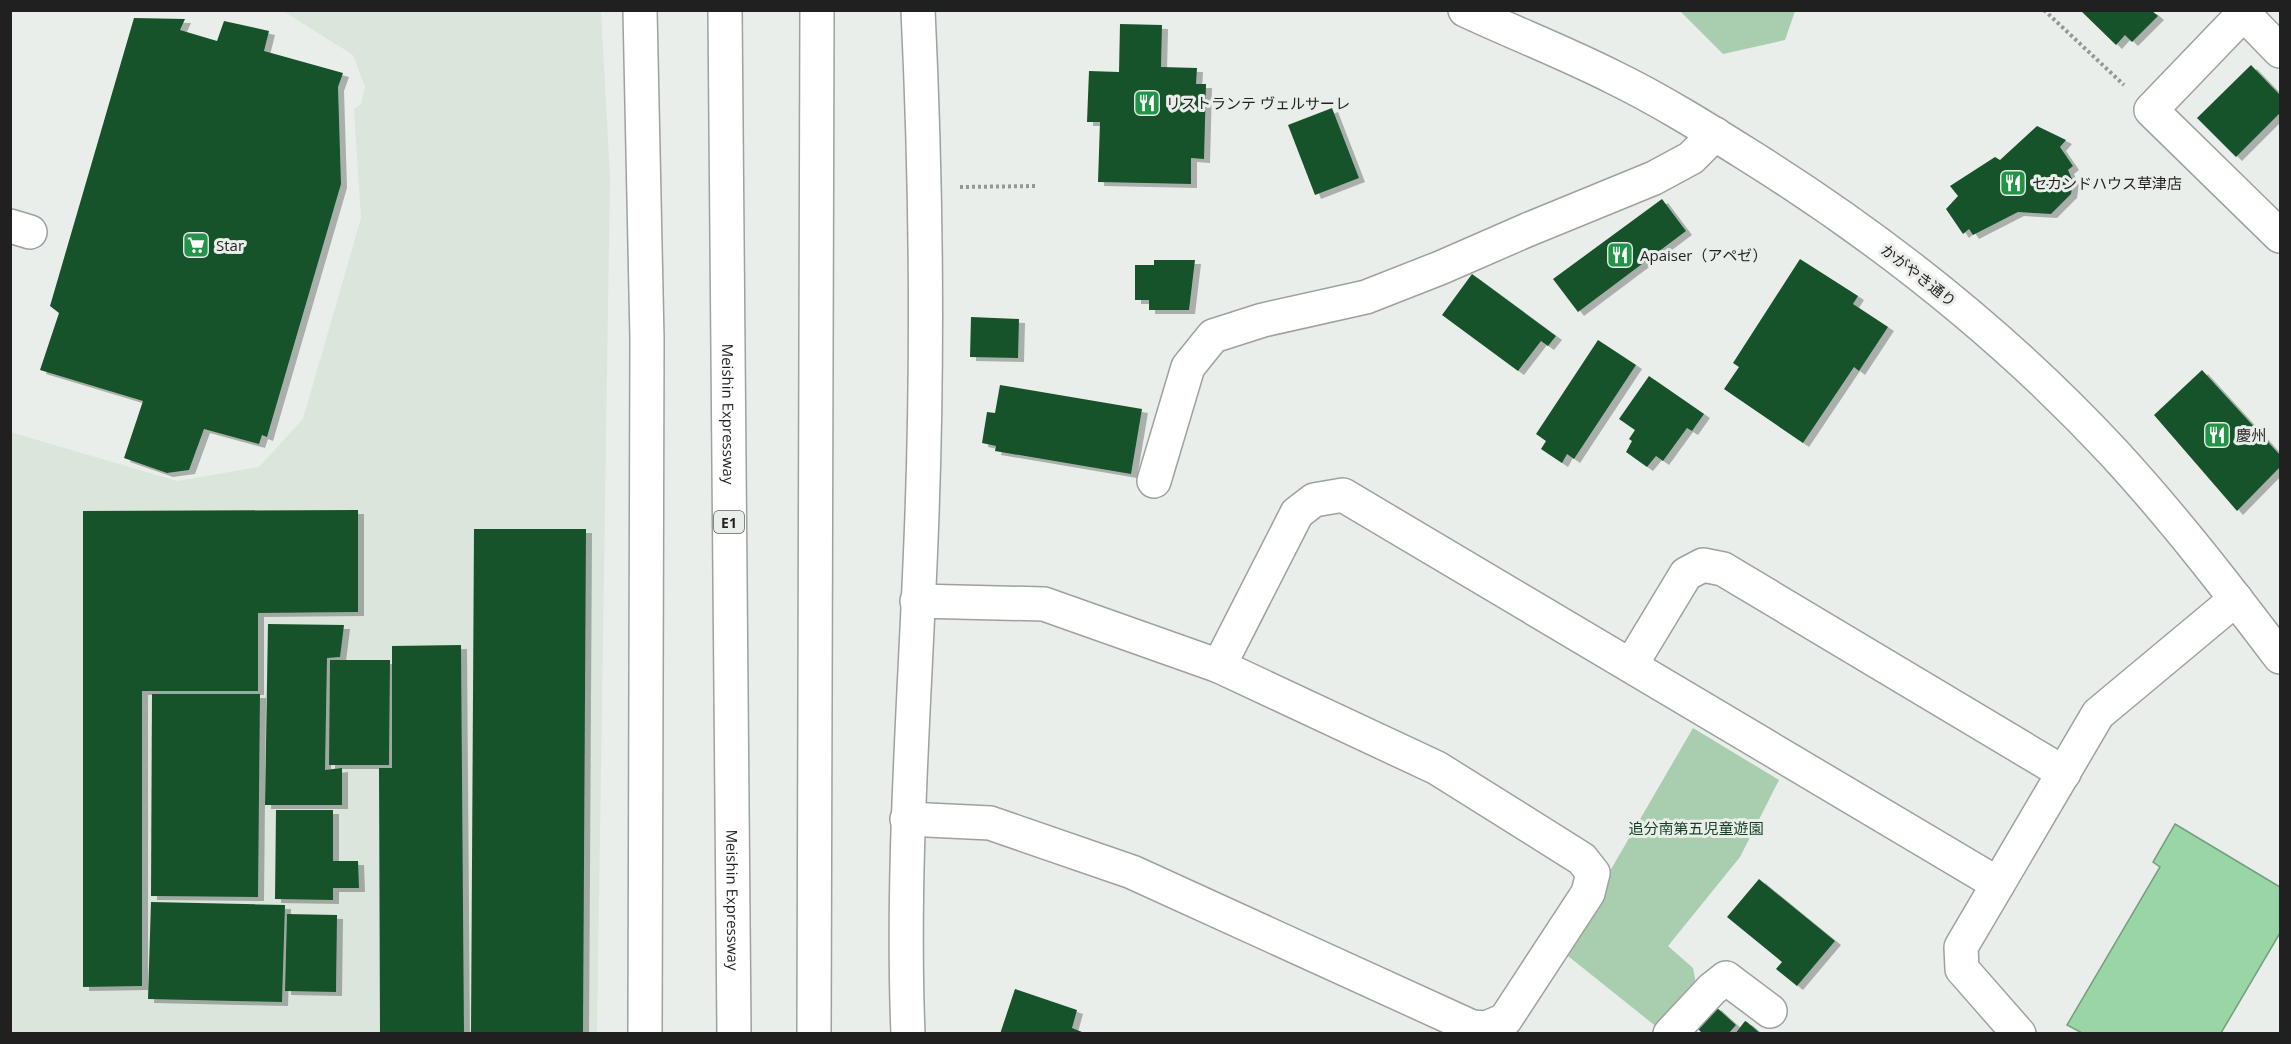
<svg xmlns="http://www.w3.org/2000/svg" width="2291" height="1044" font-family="'Open Sans','Noto Sans JP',sans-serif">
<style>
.built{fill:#dae5dc}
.green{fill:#a8cdaf}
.water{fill:#99d5a5;stroke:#749f7d;stroke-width:1.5}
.building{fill:#17532a;filter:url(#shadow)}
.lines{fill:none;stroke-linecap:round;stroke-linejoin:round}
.minor-casing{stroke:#9da29e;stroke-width:36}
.highway-casing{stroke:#9da29e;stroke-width:36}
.path{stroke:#949795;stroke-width:4;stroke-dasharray:3 3;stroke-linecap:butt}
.minor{stroke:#fff;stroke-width:33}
.highway{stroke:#fff;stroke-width:33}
.labels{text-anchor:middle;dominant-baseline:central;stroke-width:6;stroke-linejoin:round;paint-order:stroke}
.shield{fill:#e9eeea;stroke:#5c5e5c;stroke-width:1.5}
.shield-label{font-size:14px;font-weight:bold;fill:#1f201f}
.poi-label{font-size:15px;fill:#1f201f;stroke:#e9eeea;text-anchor:start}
.street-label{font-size:15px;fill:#1f201f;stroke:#e9eeea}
.park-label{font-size:15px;fill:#123f20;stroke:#e9eeea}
</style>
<defs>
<filter id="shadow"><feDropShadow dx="6" dy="4" stdDeviation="0" flood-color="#0004"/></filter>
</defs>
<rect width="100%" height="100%" fill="#e9eeea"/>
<!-- built -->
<path class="built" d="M 538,10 L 549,12 L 601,11 L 610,176 L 597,1033 L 11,1033 L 10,432 L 177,481 L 259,467 L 303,419 L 361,218 L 354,109 L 361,104 L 365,87 L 353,55 L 283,11 Z"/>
<!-- green -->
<g class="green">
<path d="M 1680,11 L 1795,11 L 1785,40 L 1723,54 Z"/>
<path d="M 1693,728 L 1779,780 L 1740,857 L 1668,946 L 1693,968 L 1697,989 L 1658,1028 L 1563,952 Z"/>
</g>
<!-- water -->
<path class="water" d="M 2175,824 L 2280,887 L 2280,933 L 2221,1033 L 2082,1033 L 2067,1025 L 2160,867 L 2153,862 Z"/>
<!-- building -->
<g class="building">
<path d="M 2080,10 L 2151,10 L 2158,16 L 2132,42 L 2125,35 L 2116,45 Z"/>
<path d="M 134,18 L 185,19 L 180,30 L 217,41 L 224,21 L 269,31 L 264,51 L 343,73 L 338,87 L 341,184 L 267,437 L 262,435 L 259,444 L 204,429 L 189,470 L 167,473 L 124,458 L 143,401 L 40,370 L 59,313 L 50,306 Z"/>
<path d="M 1120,24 L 1162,25 L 1161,67 L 1197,68 L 1196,84 L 1206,84 L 1204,159 L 1191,158 L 1191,184 L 1098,182 L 1100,122 L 1087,122 L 1089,71 L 1119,72 Z"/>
<path d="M 2251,65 L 2280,95 L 2280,113 L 2236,157 L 2197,118 Z"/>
<path d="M 1332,108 L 1359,178 L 1315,195 L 1288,125 Z"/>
<path d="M 2037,126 L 2066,140 L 2060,147 L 2073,166 L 2068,170 L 2073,181 L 2071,194 L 2051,214 L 2018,212 L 1973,235 L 1969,229 L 1963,234 L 1946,209 L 1958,196 L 1950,186 L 1995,157 L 2000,160 Z"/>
<path d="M 1662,199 L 1686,231 L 1578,312 L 1553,279 Z"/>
<path d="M 1800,259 L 1858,296 L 1853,304 L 1888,327 L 1859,371 L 1854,367 L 1803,443 L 1724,389 L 1739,367 L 1733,363 Z"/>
<path d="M 1154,260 L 1195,260 L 1189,310 L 1149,310 L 1149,300 L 1135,300 L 1135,265 L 1154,265 Z"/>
<path d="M 1472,274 L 1556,336 L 1548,346 L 1541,341 L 1518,371 L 1442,315 Z"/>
<path d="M 971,317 L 1019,319 L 1018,358 L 970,357 Z"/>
<path d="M 1598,340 L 1636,365 L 1574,459 L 1567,454 L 1562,463 L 1541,449 L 1546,441 L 1536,434 Z"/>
<path d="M 2202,370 L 2280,455 L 2280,467 L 2237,511 L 2154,415 Z"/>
<path d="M 1649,376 L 1704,414 L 1692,431 L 1687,428 L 1663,461 L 1656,456 L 1647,467 L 1626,452 L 1632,441 L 1629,439 L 1635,430 L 1619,419 Z"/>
<path d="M 1000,385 L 1142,409 L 1131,474 L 995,451 L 996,446 L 982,443 L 987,412 L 995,413 Z"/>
<path d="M 358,510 L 358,612 L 258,613 L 258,691 L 142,691 L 142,986 L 83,987 L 83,511 Z"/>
<path d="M 474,529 L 586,529 L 583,1034 L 471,1033 Z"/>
<path d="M 268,624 L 344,625 L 340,657 L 327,658 L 325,770 L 342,768 L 342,805 L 265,805 Z"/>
<path d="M 461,645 L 464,1034 L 380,1034 L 379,768 L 392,768 L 392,646 Z"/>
<path d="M 330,660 L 390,660 L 389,765 L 329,765 Z"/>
<path d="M 152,694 L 260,694 L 258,897 L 151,896 Z"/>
<path d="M 276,810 L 333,810 L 333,861 L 358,861 L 359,888 L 333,888 L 333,900 L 275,899 Z"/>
<path d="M 1759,879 L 1835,941 L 1797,986 L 1776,969 L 1782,962 L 1727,917 Z"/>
<path d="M 151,902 L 285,905 L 282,1002 L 148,999 Z"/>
<path d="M 287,914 L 337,915 L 336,992 L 285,991 Z"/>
<path d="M 1015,989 L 1077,1010 L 1072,1028 L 1087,1034 L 1000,1034 Z"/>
<path d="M 1715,1006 L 1736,1025 L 1728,1034 L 1703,1034 L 1696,1027 Z"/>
<path d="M 1745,1021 L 1747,1022 L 1761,1034 L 1735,1034 Z"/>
</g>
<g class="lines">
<defs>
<g id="minor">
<path d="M 640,10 L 647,339 L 645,1034"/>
<path d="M 1465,10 C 1514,33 1566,53 1615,78 C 1660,100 1705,128 1748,155 C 1881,238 2006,337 2113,452 C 2173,517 2227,587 2280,657"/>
<path d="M 2240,10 L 2280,51"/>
<path d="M 2247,10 L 2151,110 L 2280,236"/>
<path d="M 10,226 L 30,232"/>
<path d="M 1154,481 L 1188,367 L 1213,336 L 1263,320 L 1366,297 L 1440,268 L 1527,230 L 1654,178 L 1691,158 L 1715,134"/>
<path d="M 1631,665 L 1686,574 L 1703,565 L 1723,569 L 2064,773"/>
<path d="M 1219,666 L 1297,513 L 1314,500 L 1343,495 L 1998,884"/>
<path d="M 907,819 L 990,823 L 1132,872 L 1472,1027 L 1486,1028 L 1505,1020 L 1588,893 L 1593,873 L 1582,859 L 1437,768 L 1219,666 L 1044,604 L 917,601"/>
<path d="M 908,1034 C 901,860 916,688 922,514 C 928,347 926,178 918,10"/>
<path d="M 1670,1034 L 1712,989 L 1726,978 L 1770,1011"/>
<path d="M 2019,1034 L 1962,969 L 1961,947 L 2098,714 L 2236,599"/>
</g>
<g id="highway">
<path id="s1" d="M 725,10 L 734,1034"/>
<path d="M 814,1034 L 817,10"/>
</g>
</defs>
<!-- minor casing -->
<use href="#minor" class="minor-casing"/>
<!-- highway casing -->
<use href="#highway" class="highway-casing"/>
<!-- path -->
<g class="path">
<path d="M 2044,10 L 2124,85"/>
<path d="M 960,187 L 1037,186"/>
</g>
<!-- minor -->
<use href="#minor" class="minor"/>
<!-- highway -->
<use href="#highway" class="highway"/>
</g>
<!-- icons -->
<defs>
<symbol id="restaurant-square" viewBox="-11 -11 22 22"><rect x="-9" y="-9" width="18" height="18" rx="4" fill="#25924a" stroke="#e9eeea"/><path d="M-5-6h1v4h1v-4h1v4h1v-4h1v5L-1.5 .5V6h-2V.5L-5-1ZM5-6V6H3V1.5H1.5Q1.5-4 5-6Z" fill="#fff"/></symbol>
<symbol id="supermarket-square" viewBox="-11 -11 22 22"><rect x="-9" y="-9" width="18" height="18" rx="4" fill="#25924a" stroke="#e9eeea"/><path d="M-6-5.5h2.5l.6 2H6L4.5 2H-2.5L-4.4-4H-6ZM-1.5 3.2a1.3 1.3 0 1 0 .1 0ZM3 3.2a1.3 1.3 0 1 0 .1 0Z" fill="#fff"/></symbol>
</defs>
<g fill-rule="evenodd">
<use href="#restaurant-square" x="1132" y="88" width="30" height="30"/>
<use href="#restaurant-square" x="1998" y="168" width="30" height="30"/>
<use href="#supermarket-square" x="181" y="230" width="30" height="30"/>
<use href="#restaurant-square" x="1605" y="240" width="30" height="30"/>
<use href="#restaurant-square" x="2202" y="420" width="30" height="30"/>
</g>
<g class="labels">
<!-- shield labels -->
<rect class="shield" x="714" y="511" width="30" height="22" rx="4.5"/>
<g class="shield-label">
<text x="729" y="522">E1</text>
</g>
<!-- poi labels -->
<g class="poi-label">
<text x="1166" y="103">リストランテ ヴェルサーレ</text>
<text x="2032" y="183">セカンドハウス草津店</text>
<text x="216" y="245">Star</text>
<text x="1640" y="255">Apaiser（アペゼ）</text>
<text x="2236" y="435">慶州</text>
</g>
<!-- street labels -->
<g class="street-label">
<text transform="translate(1919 275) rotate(38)">かがやき通り</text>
<text stroke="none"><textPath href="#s1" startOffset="404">Meishin Expressway</textPath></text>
<text stroke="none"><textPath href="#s1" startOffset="890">Meishin Expressway</textPath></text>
</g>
<!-- park labels -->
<g class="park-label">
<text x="1696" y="828">追分南第五児童遊園</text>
</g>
</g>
<!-- border -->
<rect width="2291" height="1044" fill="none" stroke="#1f201f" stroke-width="24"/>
</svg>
